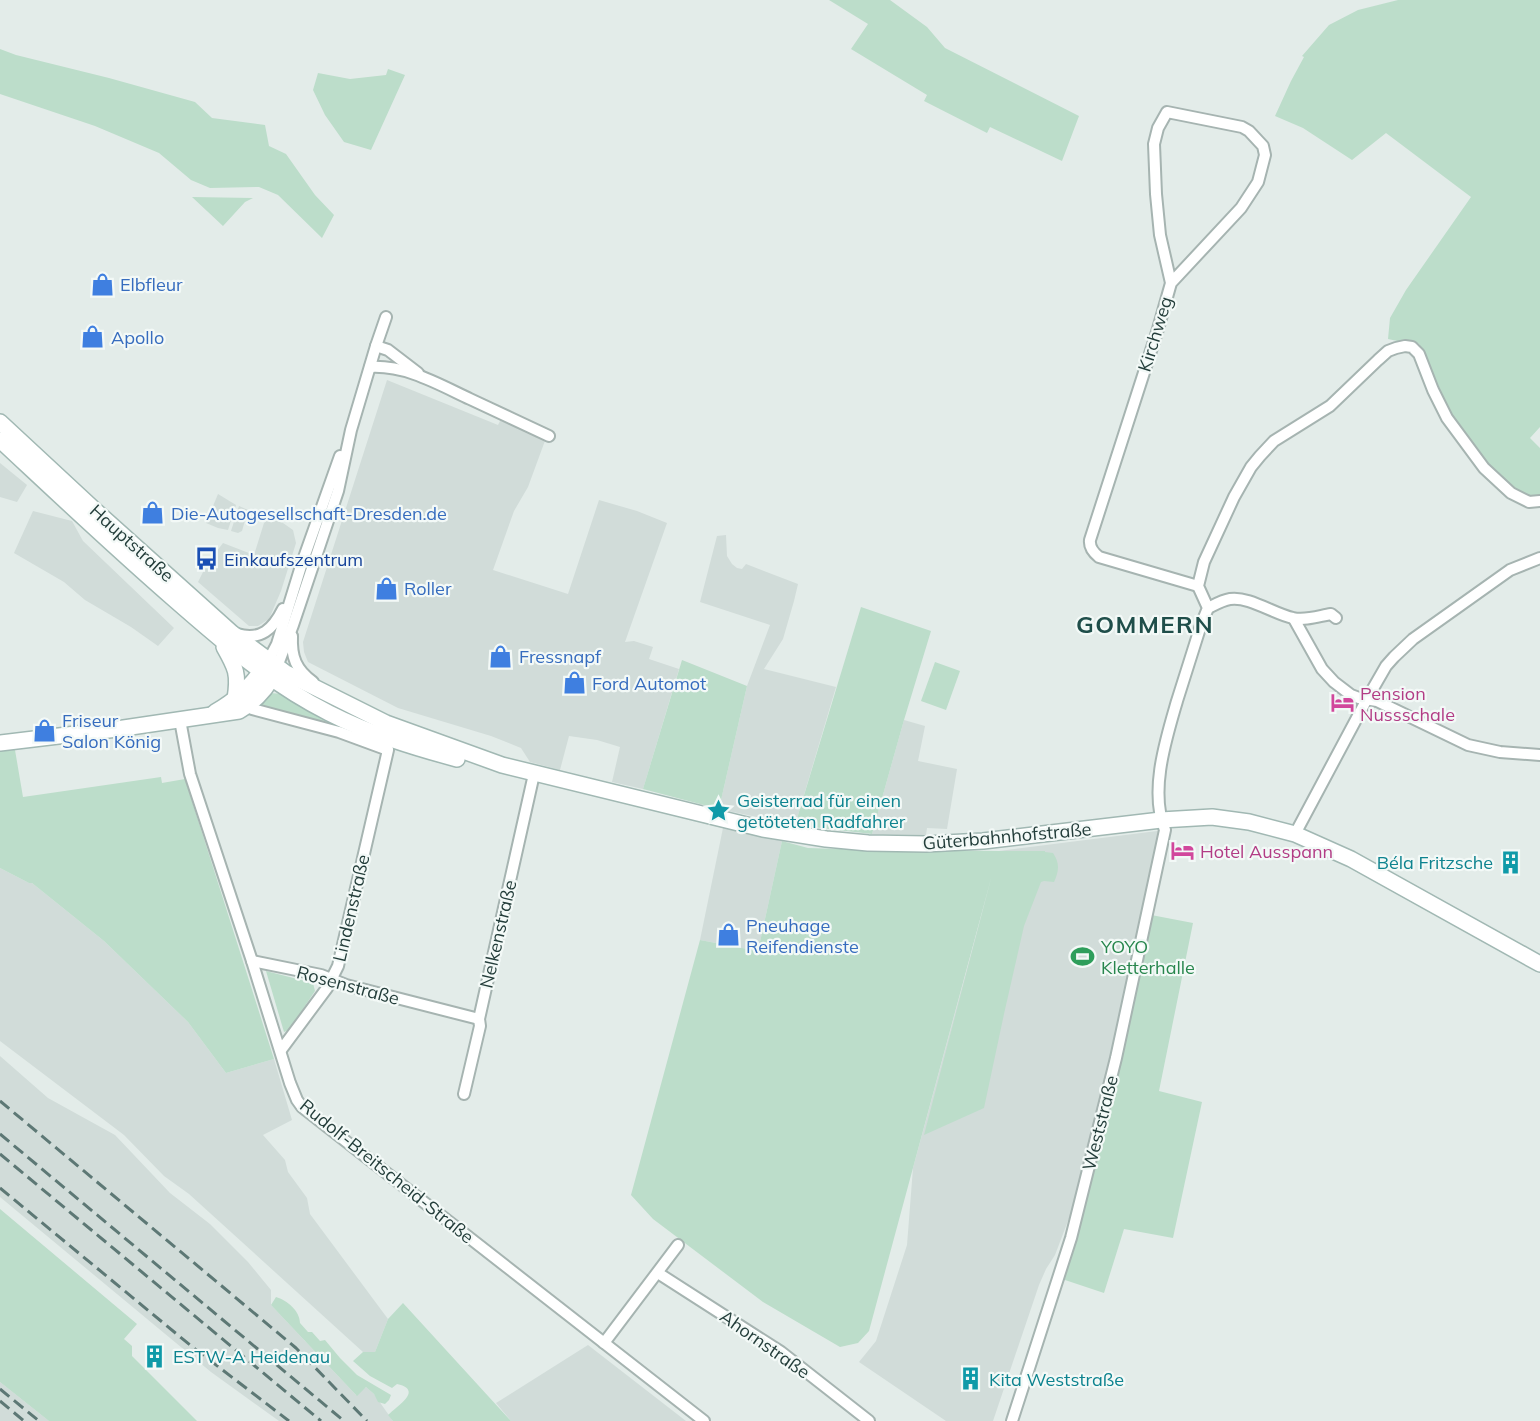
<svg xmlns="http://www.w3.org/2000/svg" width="1540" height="1421" font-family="Mulish,sans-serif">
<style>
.built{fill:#d1dcd9}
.green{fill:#bcddca}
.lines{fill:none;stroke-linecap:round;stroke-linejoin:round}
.street-casing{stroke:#a6b4b1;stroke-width:14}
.secondary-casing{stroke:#a1b8b3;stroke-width:18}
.street{stroke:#fff;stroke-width:10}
.secondary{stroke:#fff;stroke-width:15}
.rail{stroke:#5d7875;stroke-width:3;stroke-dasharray:12 6;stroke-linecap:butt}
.labels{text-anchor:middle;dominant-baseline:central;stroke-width:4.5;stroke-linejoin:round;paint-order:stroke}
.shop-label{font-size:18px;fill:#366cbe;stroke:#f3f9f7;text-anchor:start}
.street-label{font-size:18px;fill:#233d3a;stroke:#f3f9f7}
.transit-label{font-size:18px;fill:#164399;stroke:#f3f9f7;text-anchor:start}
.hotel-label{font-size:18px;fill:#b23c85;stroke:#f3f9f7;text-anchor:start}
.culture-label{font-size:18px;fill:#0d838f;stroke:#f3f9f7;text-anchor:start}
.leisure-label{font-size:18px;fill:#27864d;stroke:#f3f9f7;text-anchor:start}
.district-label{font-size:24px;font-weight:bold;letter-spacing:1.5px;fill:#1f4e4a;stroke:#f3f9f7}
</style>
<rect width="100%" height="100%" fill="#e3ece9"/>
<!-- built -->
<g class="built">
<path d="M 387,380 L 498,425 L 502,417 L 546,438 L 528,487 L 514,511 L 493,570 L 568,594 L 599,500 L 637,511 L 667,523 L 625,642 L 634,641 L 653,647 L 649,659 L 679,669 L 643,789 L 612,782 L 620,747 L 597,740 L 569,736 L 560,770 L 530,762 L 521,748 L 491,736 L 398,708 L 308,662 L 304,652 L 303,642 Z"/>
<path d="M 0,463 L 27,485 L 17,502 L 0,497 Z"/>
<path d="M 218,494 L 236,505 L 228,530 L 218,528 L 206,523 Z"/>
<path d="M 239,506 L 248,510 L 242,531 L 238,533 L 231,531 Z"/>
<path d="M 33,511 L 72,521 L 83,541 L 174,628 L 158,646 L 131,627 L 85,600 L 64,582 L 14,553 Z"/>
<path d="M 272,519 L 283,523 L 293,530 L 296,543 L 281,591 L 269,619 L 258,626 L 249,626 L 198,582 L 207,564 L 223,543 L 254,555 L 264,523 L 268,520 Z"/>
<path d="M 726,535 L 727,556 L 732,564 L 737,568 L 742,569 L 746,564 L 798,584 L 794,601 L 783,639 L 764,669 L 836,687 L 795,825 L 719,809 L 747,686 L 770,625 L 700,602 L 717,536 Z"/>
<path d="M 904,720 L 925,726 L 918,761 L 957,769 L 947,829 L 927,828 L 926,835 L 872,834 Z"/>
<path d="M 723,828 L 782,841 L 758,951 L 700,940 Z"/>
<path d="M 1165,830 L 1146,914 L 1071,1213 L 1055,1255 L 1046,1269 L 1039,1285 L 993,1421 L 946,1421 L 859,1362 L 876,1341 L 907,1245 L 913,1168 L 999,851 Z"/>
<path d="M 0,868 L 29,883 L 32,883 L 104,941 L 188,1022 L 226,1073 L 274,1059 L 292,1120 L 263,1135 L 285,1160 L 288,1172 L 307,1198 L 310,1214 L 388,1319 L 375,1352 L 363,1352 L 189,1194 L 164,1176 L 124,1135 L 0,1041 Z"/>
<path d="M 0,1056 L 48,1098 L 115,1135 L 170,1193 L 210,1224 L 248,1262 L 271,1290 L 271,1305 L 356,1395 L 366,1387 L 374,1394 L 393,1421 L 279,1421 L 211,1372 L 0,1197 Z"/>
<path d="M 588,1345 L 686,1421 L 511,1421 L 496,1403 Z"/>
<path d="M 0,1382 L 49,1421 L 0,1421 Z"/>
</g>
<!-- green -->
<g class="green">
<path d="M 829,0 L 890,0 L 927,27 L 945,48 L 1079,116 L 1062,161 L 990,127 L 987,133 L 924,101 L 927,95 L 851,49 L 868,24 Z"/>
<path d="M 1398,0 L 1540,0 L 1540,427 L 1530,438 L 1540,448 L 1540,496 L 1529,496 L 1513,490 L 1488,466 L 1457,425 L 1443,402 L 1428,367 L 1422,349 L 1419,344 L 1412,341 L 1402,342 L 1388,339 L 1390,318 L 1406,290 L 1471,197 L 1386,133 L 1352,160 L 1303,128 L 1275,116 L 1291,81 L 1304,57 L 1302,56 L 1329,25 L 1358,10 Z"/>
<path d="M 0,49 L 16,55 L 109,78 L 195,102 L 212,118 L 265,125 L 269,146 L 286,154 L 315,195 L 334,215 L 322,238 L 278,195 L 259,187 L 210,188 L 191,180 L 159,153 L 95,126 L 0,94 Z"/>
<path d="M 388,69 L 405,75 L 371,150 L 344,142 L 325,115 L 313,90 L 318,73 L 350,79 L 386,75 Z"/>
<path d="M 192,197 L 253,198 L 245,202 L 223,226 Z"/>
<path d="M 861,607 L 931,631 L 904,720 L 872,834 L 795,825 Z"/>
<path d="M 682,660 L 747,686 L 719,809 L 643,789 Z"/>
<path d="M 935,662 L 960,671 L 946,710 L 921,701 Z"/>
<path d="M 269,693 L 285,694 L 378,739 L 257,704 Z"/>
<path d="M 15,750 L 23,797 L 161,777 L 162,783 L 185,779 L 274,1059 L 226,1073 L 188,1022 L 104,941 L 32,883 L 29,883 L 0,868 L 0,751 Z"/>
<path d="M 782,841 L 808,848 L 839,849 L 999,851 L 1045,851 L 1045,852 L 1053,853 C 1060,863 1059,871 1054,882 L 1044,881 L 1041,882 L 1024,926 L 1004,1014 L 984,1108 L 924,1135 L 992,875 L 869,1331 L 858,1343 L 840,1347 L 763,1302 L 653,1219 L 631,1195 L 700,940 L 758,951 Z"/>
<path d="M 1146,914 L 1193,923 L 1159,1091 L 1202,1102 L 1173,1238 L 1124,1229 L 1104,1293 L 1059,1278 L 1071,1213 Z"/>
<path d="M 266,971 L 313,983 L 315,991 L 289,1030 L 284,1032 Z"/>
<path d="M 0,1209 L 137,1324 L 124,1339 L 132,1346 L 132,1356 L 197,1421 L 49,1421 L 0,1382 Z"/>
<path d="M 276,1297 C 287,1300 300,1311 300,1323 L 308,1332 L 312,1332 L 320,1341 L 325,1340 L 340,1358 L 357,1375 L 391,1395 L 389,1400 L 385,1404 L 378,1402 L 374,1394 L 366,1387 L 357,1396 L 271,1305 Z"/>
<path d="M 403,1303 L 511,1421 L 393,1421 L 388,1415 C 397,1406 424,1390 397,1384 L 392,1388 L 370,1376 L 353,1361 L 363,1352 L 375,1352 L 388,1319 Z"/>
</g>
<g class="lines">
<defs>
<g id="street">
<path d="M 1171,283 L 1241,208 L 1258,182 L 1265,155 L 1263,146 L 1249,131 L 1242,127 L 1167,112 L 1158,128 L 1154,144 L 1156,194 L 1160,235 L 1171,283 L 1158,329 L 1090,540 C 1089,548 1094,553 1099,557 L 1198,586"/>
<path d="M 376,346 L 388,350 L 418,373"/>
<path d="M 370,367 C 406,365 438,384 470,399 C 496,411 523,424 549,436"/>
<path d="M 1208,608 C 1214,605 1223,600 1230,599 C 1249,596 1274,614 1293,618 C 1305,621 1319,616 1331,614 L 1336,618"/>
<path d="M 1294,619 L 1322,669 L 1334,682 L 1351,695 L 1359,698 L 1377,701 L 1468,745 L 1500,752 L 1540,755"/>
<path d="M 237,634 C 261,641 273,629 283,609"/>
<path d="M 292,636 C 291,657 296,670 313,682"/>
<path d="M 268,661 L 277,644 L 301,566 L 340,456"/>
<path d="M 277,667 L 293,625 L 338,491 L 351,430 L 376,346 L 386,317"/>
<path d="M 248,705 L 252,709 L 339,732 L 388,750 L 338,966 L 327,988 L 281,1050"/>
<path d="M 180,720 L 190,774 L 252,961 L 290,1083 L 297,1100 L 302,1107 L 704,1421"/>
<path d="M 1295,834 L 1367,699 L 1386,666 L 1394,657 L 1413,639 L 1510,570 L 1540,558"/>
<path d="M 252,961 L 321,975 L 346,985 L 479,1019"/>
<path d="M 464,1094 L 480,1026 L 479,1019 L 534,774"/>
<path d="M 658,1273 L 781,1352 L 869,1421"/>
<path d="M 604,1343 L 678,1245"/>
<path d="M 1012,1421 L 1071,1238 L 1116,1058 L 1165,830 C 1149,791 1166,739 1177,701 C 1185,675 1193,650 1201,625 L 1208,608 L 1198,586 L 1204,562 L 1234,497 L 1251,467 L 1260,456 L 1274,441 L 1330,406 L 1378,360 L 1388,351 L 1396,348 L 1405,346 L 1412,347 L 1419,354 L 1433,390 L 1447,418 L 1484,468 L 1511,493 L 1529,502 L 1540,501"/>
</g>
<g id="secondary">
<path d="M 0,422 L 97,512 L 232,633 L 286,673 L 386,723 L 502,765 L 763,829 L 826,839 L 868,843 L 926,844 L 983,841 L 1161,820 L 1212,817 L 1249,822 L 1295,834 L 1351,859 L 1540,964"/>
<path d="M 0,440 C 58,494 115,548 175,600 C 223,642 271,684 329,713 C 370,734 413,747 457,759"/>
<path d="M 224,647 C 236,668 239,674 235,699"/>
<path d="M 215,712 C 236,700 254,684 266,663"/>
<path d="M 0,743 L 117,729 L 239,711 C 256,701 268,688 276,670"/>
</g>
</defs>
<!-- street casing -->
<use href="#street" class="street-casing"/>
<!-- secondary casing -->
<use href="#secondary" class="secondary-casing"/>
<!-- street -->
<use href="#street" class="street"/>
<!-- secondary -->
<use href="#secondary" class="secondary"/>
<!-- rail -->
<g class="rail">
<path d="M 0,1101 L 296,1348 L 367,1421"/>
<path d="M 0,1134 L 344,1421"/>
<path d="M 0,1154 L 321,1421"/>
<path d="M 0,1188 L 190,1345 L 289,1421"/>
<path d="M 0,1389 L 39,1421"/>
<path d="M 0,1401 L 24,1421"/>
</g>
</g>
<!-- icons -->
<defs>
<symbol id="shop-bare" viewBox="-9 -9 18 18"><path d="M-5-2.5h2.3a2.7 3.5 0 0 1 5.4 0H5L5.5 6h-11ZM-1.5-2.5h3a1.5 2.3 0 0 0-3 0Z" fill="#3f7fe0" stroke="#f3f9f7" stroke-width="2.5" paint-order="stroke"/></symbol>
<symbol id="bus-bare" viewBox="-9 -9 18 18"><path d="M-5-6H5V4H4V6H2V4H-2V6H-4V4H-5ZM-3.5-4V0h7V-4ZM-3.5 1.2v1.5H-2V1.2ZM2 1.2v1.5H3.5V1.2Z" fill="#1a4fb4" stroke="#f3f9f7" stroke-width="2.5" paint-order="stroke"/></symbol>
<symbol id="hotel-bare" viewBox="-9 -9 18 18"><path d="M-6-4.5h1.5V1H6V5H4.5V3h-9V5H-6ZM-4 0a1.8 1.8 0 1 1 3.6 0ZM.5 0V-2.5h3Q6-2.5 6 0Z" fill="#d1479c" stroke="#f3f9f7" stroke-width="2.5" paint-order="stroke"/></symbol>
<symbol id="sight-bare" viewBox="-9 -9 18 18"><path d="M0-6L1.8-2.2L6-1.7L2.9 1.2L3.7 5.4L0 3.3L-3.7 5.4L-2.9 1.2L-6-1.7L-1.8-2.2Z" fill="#0f9aa8" stroke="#f3f9f7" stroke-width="2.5" paint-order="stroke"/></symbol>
<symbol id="building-bare" viewBox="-9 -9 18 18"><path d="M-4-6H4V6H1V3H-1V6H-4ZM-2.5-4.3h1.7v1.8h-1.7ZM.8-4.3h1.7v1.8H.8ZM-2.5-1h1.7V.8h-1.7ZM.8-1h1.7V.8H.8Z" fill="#0f9aa8" stroke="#f3f9f7" stroke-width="2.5" paint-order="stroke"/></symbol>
<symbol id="stadium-bare" viewBox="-9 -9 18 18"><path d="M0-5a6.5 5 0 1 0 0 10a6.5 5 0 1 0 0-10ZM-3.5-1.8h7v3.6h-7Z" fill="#2e9e5b" stroke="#f3f9f7" stroke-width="2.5" paint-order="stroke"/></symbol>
</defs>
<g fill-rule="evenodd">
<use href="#shop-bare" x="86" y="268" width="33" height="33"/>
<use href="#shop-bare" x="76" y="320" width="33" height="33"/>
<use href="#shop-bare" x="136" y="496" width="33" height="33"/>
<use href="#bus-bare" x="190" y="542" width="33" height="33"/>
<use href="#shop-bare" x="370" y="572" width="33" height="33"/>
<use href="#shop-bare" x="484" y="640" width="33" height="33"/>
<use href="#shop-bare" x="558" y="666" width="33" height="33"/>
<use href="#hotel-bare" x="1326" y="686" width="33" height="33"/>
<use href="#shop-bare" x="28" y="714" width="33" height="33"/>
<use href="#sight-bare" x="702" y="794" width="33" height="33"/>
<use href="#hotel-bare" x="1166" y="834" width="33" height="33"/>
<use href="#building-bare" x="1494" y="846" width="33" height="33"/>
<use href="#shop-bare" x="712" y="918" width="33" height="33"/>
<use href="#stadium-bare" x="1066" y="940" width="33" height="33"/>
<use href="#building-bare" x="138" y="1340" width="33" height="33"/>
<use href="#building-bare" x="954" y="1362" width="33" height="33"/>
</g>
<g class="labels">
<!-- shop labels -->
<g class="shop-label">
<text x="120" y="284">Elbfleur</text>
<text x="111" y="337">Apollo</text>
<text x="171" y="513">Die-Autogesellschaft-Dresden.de</text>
<text x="404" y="588">Roller</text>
<text x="519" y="656">Fressnapf</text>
<text x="592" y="683">Ford Automot</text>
<text x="62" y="720">Friseur<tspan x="62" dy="21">Salon König</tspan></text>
<text x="746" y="925">Pneuhage<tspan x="746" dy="21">Reifendienste</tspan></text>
</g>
<!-- street labels -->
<g class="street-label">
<text transform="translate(1155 334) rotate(-73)">Kirchweg</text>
<text transform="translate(132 543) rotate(42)">Hauptstraße</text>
<text transform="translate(1007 836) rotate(-5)">Güterbahnhofstraße</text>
<text transform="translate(351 908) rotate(-77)">Lindenstraße</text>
<text transform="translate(498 934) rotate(-77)">Nelkenstraße</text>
<text transform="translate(348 985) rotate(15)">Rosenstraße</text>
<text transform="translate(1100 1123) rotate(-76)">Weststraße</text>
<text transform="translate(387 1171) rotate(39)">Rudolf-Breitscheid-Straße</text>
<text transform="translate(765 1344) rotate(35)">Ahornstraße</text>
</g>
<!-- transit labels -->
<g class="transit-label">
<text x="224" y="559">Einkaufszentrum</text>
</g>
<!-- hotel labels -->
<g class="hotel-label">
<text x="1360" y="693">Pension<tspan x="1360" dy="21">Nussschale</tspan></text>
<text x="1200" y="851">Hotel Ausspann</text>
</g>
<!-- culture labels -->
<g class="culture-label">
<text x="737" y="800">Geisterrad für einen<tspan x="737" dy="21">getöteten Radfahrer</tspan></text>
<text x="1493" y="862" text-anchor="end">Béla Fritzsche</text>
<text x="173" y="1356">ESTW-A Heidenau</text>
<text x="989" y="1379">Kita Weststraße</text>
</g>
<!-- leisure labels -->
<g class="leisure-label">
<text x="1101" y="946">YOYO<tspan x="1101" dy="21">Kletterhalle</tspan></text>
</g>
<!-- district labels -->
<g class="district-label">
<text x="1145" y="624">GOMMERN</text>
</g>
</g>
</svg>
